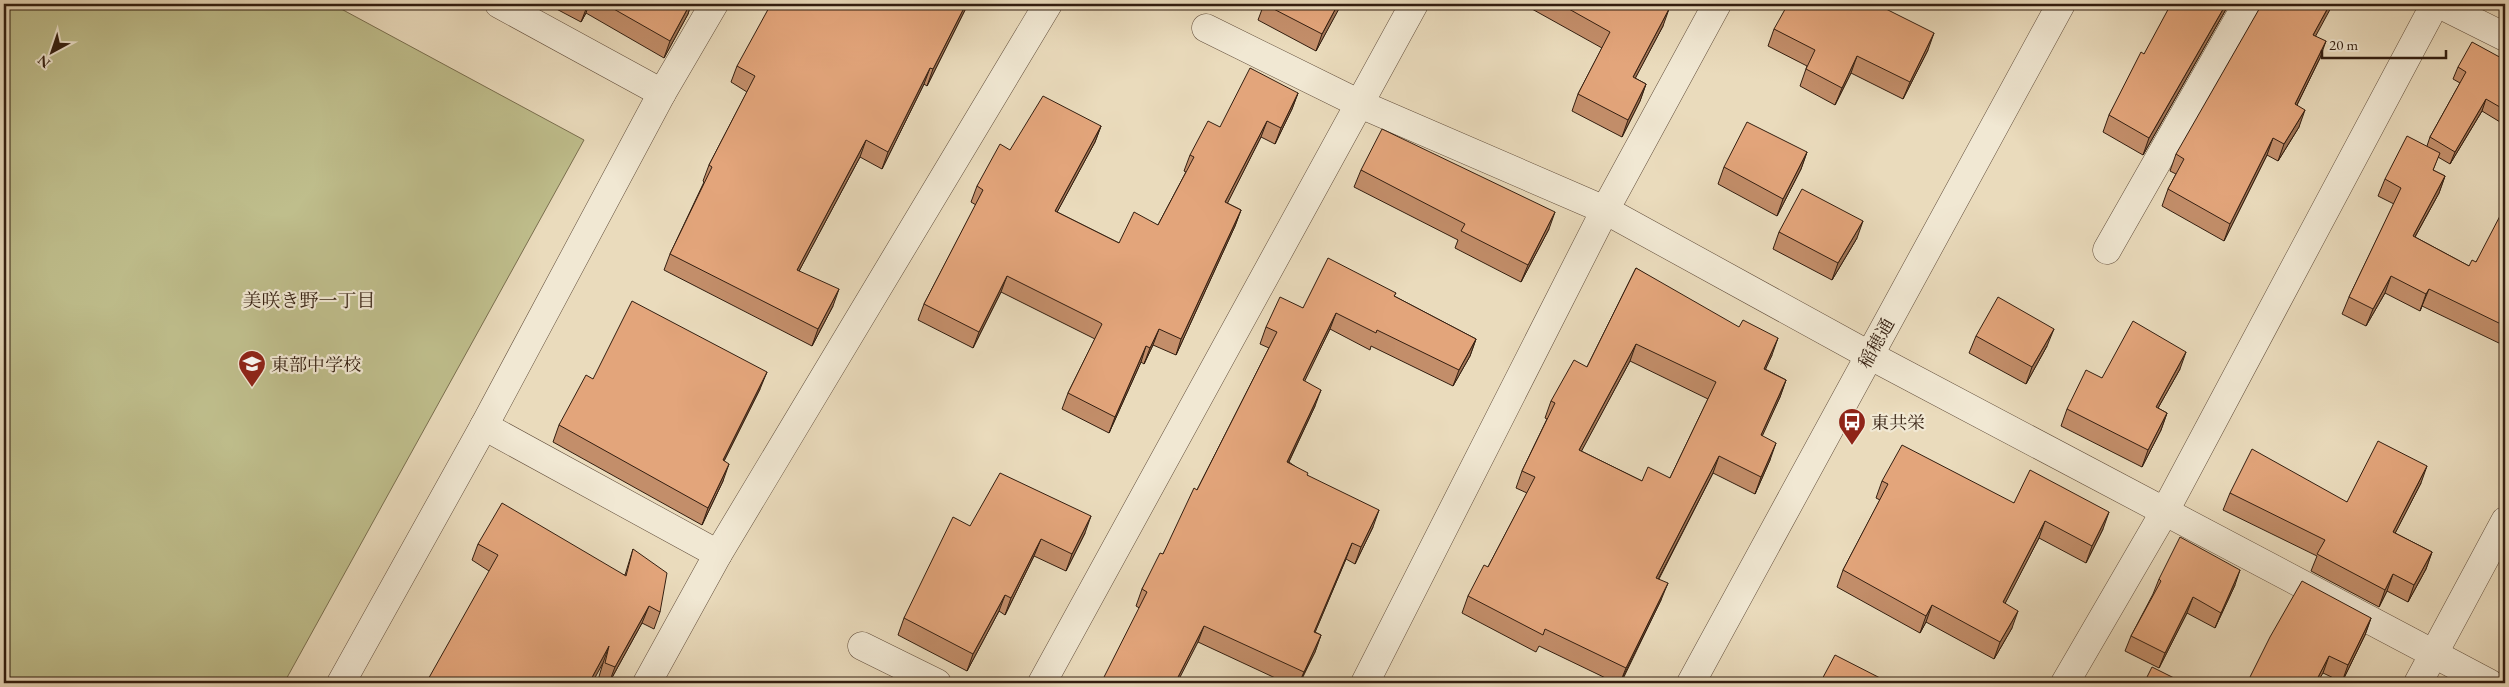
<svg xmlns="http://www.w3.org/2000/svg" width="2509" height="687" font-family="'EB Garamond','Noto Serif JP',serif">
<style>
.green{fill:#bfbe8c;stroke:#796e4e}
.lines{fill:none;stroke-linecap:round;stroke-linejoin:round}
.minor-casing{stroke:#614d3b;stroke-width:29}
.minor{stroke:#f1e8d3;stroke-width:28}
.wall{fill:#c38e6a;stroke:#331e10;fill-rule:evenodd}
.shaded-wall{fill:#9f7456;stroke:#331e10}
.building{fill:#e3a57b;stroke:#331e10;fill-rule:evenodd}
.labels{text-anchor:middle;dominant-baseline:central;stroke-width:4.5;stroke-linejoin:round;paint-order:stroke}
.street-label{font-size:18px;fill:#331e10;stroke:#f1e8d3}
.poi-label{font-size:18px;fill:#331e10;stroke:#f1e8d3;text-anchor:start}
.neighbourhood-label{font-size:19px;fill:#331e10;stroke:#f1e8d3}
</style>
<rect width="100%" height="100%" fill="#eadbbc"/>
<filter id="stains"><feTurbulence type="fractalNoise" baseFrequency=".004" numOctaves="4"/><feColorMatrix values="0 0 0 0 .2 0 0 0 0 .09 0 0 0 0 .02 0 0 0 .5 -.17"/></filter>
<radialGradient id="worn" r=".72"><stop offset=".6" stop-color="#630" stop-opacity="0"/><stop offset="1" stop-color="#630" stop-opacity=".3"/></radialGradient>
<!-- green -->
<path class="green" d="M 4,4 L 332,4 L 584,140 L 284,683 L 4,683 Z"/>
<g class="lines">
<defs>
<g id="minor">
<path d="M 499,4 L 662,93"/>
<path d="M 2439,4 L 2505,37"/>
<path d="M 1206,28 L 1360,104 L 1605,210 L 1869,355 L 2489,683"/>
<path d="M 2107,250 L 2247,4"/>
<path d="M 484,426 L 718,554"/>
<path d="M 862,646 L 937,683"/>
<path d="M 341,683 L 484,426 L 662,93 L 714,4"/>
<path d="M 647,683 L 718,554 L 1048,4"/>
<path d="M 1042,683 L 1414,4"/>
<path d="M 1365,683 L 1605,210 L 1717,4"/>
<path d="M 1691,683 L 2061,4"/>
<path d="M 2065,683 L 2165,511 L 2435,4"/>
<path d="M 2418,683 L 2505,521"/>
</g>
</defs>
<!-- minor casing -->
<use href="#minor" class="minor-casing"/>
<!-- minor -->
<use href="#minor" class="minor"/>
</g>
<!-- wall -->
<g class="wall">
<path d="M 547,4 L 691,4 L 688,14 L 664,58 L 586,13 L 581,22 Z"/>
<path d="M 968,4 L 927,86 L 924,84 L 882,169 L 860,157 L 799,271 L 833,306 L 812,346 L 664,270 L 670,254 L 704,182 L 703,181 L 709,165 L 747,92 L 731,82 L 737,66 Z"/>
<path d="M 1264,4 L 1341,4 L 1316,51 L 1258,20 Z"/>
<path d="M 1523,4 L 1659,4 L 1663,26 L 1635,78 L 1646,84 L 1640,101 L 1622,137 L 1572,111 L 1578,94 L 1602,48 Z"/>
<path d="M 2229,4 L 2143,155 L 2103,132 L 2109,115 L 2144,54 Z"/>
<path d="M 1774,29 L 1928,50 L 1903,99 L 1851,73 L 1835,105 L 1800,86 L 1807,66 L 1768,46 Z"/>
<path d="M 2316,36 L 2320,58 L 2297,105 L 2299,127 L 2278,161 L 2267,155 L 2224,241 L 2162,206 L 2168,189 L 2176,174 L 2170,171 L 2176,154 Z"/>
<path d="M 2505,60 L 2505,125 L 2482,111 L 2450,164 L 2438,157 L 2433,170 L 2445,176 L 2439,193 L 2415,237 L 2469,266 L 2476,262 L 2505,216 L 2505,340 L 2503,345 L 2422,306 L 2420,311 L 2385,293 L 2366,326 L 2342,314 L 2349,297 L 2394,204 L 2378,196 L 2385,179 L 2427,146 L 2430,137 L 2460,83 L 2453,79 L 2458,67 Z"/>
<path d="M 1298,93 L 1292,109 L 1275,144 L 1261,137 L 1227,203 L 1241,210 L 1235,226 L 1176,355 L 1153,345 L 1144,364 L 1141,362 L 1109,433 L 1062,409 L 1068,393 L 1095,339 L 1001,292 L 973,348 L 918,320 L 924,304 L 976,205 L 971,202 L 977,186 L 1010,150 L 1101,126 L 1095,142 L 1057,212 L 1119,243 L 1158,225 L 1186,172 L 1184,171 L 1190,155 L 1220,127 Z"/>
<path d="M 1807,152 L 1801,169 L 1777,216 L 1718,184 L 1724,167 Z"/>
<path d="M 1361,170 L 1549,229 L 1521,282 L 1455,248 L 1458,240 L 1354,187 Z"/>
<path d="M 1779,232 L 1857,238 L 1832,280 L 1773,249 Z"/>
<path d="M 1636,268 L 1772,355 L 1765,369 L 1786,380 L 1780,397 L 1762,435 L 1770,460 L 1755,494 L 1713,473 L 1659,579 L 1661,600 L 1621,683 L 1616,683 L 1539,646 L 1536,652 L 1462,613 L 1468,596 L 1488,567 L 1527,493 L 1516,488 L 1522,471 L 1547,419 L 1545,418 L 1551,401 L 1587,367 ZM 1630,361 L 1708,399 L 1670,478 L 1642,481 L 1581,451 Z"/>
<path d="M 1396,293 L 1394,296 L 1476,339 L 1470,356 L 1453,386 L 1371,346 L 1370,350 L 1330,329 L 1304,381 L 1315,406 L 1289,462 L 1307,475 L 1373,527 L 1355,564 L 1346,559 L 1315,632 L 1321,635 L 1315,652 L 1300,683 L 1286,683 L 1198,642 L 1136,606 L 1142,589 L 1163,554 L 1197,490 L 1269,348 L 1260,344 L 1266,327 L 1303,308 Z"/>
<path d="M 1976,336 L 2047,346 L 2026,384 L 1969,353 Z"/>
<path d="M 2180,369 L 2158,408 L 2167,413 L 2161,430 L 2142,467 L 2061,426 L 2067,409 L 2102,378 Z"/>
<path d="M 593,379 L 760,389 L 724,461 L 723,481 L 702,525 L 553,442 L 559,425 Z"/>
<path d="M 1882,481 L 2014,503 L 2103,529 L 2086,563 L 2039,538 L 2005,603 L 2012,628 L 1994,659 L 1926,622 L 1920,633 L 1837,587 L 1843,570 L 1880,500 L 1876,498 Z"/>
<path d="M 2421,483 L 2395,533 L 2432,552 L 2426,569 L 2408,602 L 2387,591 L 2379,607 L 2311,571 L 2317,556 L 2223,510 L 2230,493 L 2347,502 Z"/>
<path d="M 970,526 L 1085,533 L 1066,571 L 1034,556 L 1005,615 L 999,611 L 967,671 L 898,635 L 904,618 Z"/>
<path d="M 478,544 L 625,575 L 633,549 L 660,612 L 654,629 L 642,623 L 609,683 L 598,680 L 603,663 L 489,571 L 472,560 Z"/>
<path d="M 2159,579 L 2235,585 L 2215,628 L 2187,613 L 2159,668 L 2125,651 L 2131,636 L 2153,594 Z"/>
<path d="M 2371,618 L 2365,635 L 2342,682 L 2323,673 L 2247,683 Z"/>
</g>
<!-- shaded-wall -->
<g class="shaded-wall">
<path d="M 588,4 L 589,4 L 586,13 L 581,22 Z"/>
<path d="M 690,4 L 691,4 L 688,14 L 664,58 L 670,41 Z"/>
<path d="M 966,4 L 968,4 L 927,86 L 933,69 Z"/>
<path d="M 1338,4 L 1341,4 L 1340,7 L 1316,51 L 1322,34 Z"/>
<path d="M 2226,4 L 2229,4 L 2143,155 L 2149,138 Z"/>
<path d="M 2330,4 L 2333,4 L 2307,52 L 2313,35 Z"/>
<path d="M 1669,9 L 1663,26 L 1627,94 L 1633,77 Z"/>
<path d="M 1934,33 L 1928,50 L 1903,99 L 1910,82 Z"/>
<path d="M 2326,41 L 2320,58 L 2289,121 L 2295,104 Z"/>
<path d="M 1857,56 L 1851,73 L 1835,105 L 1842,88 Z"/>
<path d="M 930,68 L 924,84 L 882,169 L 888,152 Z"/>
<path d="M 1646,84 L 1640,101 L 1622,137 L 1628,120 Z"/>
<path d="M 1298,93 L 1292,109 L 1275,144 L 1281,128 Z"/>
<path d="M 2486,99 L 2482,111 L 2450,164 L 2455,152 Z"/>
<path d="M 2305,110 L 2299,127 L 2278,161 L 2284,144 Z"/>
<path d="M 1267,121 L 1261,137 L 1220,218 L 1225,202 Z"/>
<path d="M 1101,126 L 1095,142 L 1049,227 L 1055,211 Z"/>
<path d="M 2273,138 L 2267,155 L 2224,241 L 2230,224 Z"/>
<path d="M 866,140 L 860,157 L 791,286 L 797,270 Z"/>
<path d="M 1807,152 L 1801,169 L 1777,216 L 1783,199 Z"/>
<path d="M 2445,176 L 2439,193 L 2406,253 L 2413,236 Z"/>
<path d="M 1241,210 L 1235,226 L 1176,355 L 1181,339 Z"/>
<path d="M 1555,212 L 1549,229 L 1521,282 L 1528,265 Z"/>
<path d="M 1863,221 L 1857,238 L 1832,280 L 1838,263 Z"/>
<path d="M 1007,276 L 1001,292 L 973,348 L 979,332 Z"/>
<path d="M 2391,276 L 2385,293 L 2366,326 L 2373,309 Z"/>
<path d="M 839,289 L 833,306 L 812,346 L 818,329 Z"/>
<path d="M 2429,289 L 2422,306 L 2420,311 L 2426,294 Z"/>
<path d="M 1336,313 L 1330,329 L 1297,397 L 1303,380 Z"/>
<path d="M 1159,329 L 1153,345 L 1144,364 L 1150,348 Z"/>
<path d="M 2054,329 L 2047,346 L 2026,384 L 2032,367 Z"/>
<path d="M 1778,338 L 1772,355 L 1758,386 L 1764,369 Z"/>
<path d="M 1476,339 L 1470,356 L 1453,386 L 1459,370 Z"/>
<path d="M 1636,344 L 1630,361 L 1573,467 L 1579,450 Z"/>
<path d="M 1146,346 L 1141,362 L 1109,433 L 1115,417 Z"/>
<path d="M 2186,352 L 2180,369 L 2149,424 L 2156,407 Z"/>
<path d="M 767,372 L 760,389 L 716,477 L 723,460 Z"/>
<path d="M 1786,380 L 1780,397 L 1755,452 L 1761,435 Z"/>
<path d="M 1321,390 L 1315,406 L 1281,478 L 1287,462 Z"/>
<path d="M 2167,413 L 2161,430 L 2142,467 L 2148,450 Z"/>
<path d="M 1776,443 L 1770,460 L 1755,494 L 1761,477 Z"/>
<path d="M 1719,456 L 1713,473 L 1650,595 L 1656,578 Z"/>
<path d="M 729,464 L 723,481 L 702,525 L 708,508 Z"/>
<path d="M 2427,466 L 2421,483 L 2387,549 L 2393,532 Z"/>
<path d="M 1379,510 L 1373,527 L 1355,564 L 1361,547 Z"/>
<path d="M 2109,512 L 2103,529 L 2086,563 L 2092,546 Z"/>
<path d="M 1091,516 L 1085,533 L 1066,571 L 1072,554 Z"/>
<path d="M 2045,521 L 2039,538 L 1997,619 L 2003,602 Z"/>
<path d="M 1041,539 L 1034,556 L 1005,615 L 1011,598 Z"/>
<path d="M 1352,543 L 1346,559 L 1308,649 L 1314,632 Z"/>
<path d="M 2432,552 L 2426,569 L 2408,602 L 2414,585 Z"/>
<path d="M 2240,570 L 2235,585 L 2215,628 L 2221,613 Z"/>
<path d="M 2393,574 L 2387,591 L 2379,607 L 2385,590 Z"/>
<path d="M 1668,583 L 1661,600 L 1620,683 L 1626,668 Z"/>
<path d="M 1005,595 L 999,611 L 967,671 L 973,654 Z"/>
<path d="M 2193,597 L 2187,613 L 2159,668 L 2165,653 Z"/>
<path d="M 1932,605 L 1926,622 L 1920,633 L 1926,616 Z"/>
<path d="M 649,606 L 642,623 L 609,683 L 615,667 Z"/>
<path d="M 2018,611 L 2012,628 L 1994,659 L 2000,642 Z"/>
<path d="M 2371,618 L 2365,635 L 2342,682 L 2348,665 Z"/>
<path d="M 1204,626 L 1198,642 L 1177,683 L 1175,683 Z"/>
<path d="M 1321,635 L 1315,652 L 1299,683 L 1304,672 Z"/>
<path d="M 609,646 L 603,663 L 592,683 L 589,683 Z"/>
<path d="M 2329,656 L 2323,673 L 2317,683 L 2315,683 Z"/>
</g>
<!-- building -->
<g class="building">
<path d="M 605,4 L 690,4 L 670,41 Z"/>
<path d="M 771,4 L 966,4 L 933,69 L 930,68 L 888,152 L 866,140 L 797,270 L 839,289 L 818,329 L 670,254 L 712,167 L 709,165 L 755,76 L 737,66 Z"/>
<path d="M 1264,4 L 1338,4 L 1322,34 Z"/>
<path d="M 1560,4 L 1659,4 L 1669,9 L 1633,77 L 1646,84 L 1628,120 L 1578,94 L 1610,32 Z"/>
<path d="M 1788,4 L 1876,4 L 1934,33 L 1910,82 L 1857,56 L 1842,88 L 1806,69 L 1815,50 L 1774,29 Z"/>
<path d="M 2171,4 L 2226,4 L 2149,138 L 2109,115 L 2141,52 L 2144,54 Z"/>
<path d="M 2262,4 L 2330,4 L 2313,35 L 2326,41 L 2295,104 L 2305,110 L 2284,144 L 2273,138 L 2230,224 L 2168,189 L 2184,159 L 2176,154 Z"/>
<path d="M 2472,42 L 2505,60 L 2505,110 L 2486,99 L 2455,152 L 2430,137 L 2466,72 L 2458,67 Z"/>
<path d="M 1250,68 L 1298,93 L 1281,128 L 1267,121 L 1225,202 L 1241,210 L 1181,339 L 1159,329 L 1150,348 L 1146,346 L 1115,417 L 1068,393 L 1102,324 L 1099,322 L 1007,276 L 979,332 L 924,304 L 983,190 L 977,186 L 1000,144 L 1010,150 L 1043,96 L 1101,126 L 1055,211 L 1119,243 L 1134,212 L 1158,225 L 1194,157 L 1190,155 L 1208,121 L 1220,127 Z"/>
<path d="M 1747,122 L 1807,152 L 1783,199 L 1724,167 Z"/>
<path d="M 1382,129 L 1555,212 L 1528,265 L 1461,231 L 1465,224 L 1361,170 Z"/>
<path d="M 2407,136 L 2440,153 L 2433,170 L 2445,176 L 2413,236 L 2469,266 L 2472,260 L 2476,262 L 2501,214 L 2505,216 L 2505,326 L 2429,289 L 2426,294 L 2391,276 L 2373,309 L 2349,297 L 2401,188 L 2385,179 Z"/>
<path d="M 1802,189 L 1863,221 L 1838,263 L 1779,232 Z"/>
<path d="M 1328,258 L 1396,293 L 1394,296 L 1476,339 L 1459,370 L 1377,330 L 1376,333 L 1336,313 L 1303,380 L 1321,390 L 1287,462 L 1308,473 L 1307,475 L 1379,510 L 1361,547 L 1352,543 L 1314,632 L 1321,635 L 1304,672 L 1204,626 L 1175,683 L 1101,683 L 1147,592 L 1142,589 L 1160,553 L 1163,554 L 1194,488 L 1197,490 L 1277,332 L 1266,327 L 1280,297 L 1303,308 Z"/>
<path d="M 1636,268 L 1739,327 L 1743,320 L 1778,338 L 1764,369 L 1786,380 L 1761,435 L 1776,443 L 1761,477 L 1719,456 L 1656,578 L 1668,583 L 1626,668 L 1545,629 L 1543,635 L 1468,596 L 1484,565 L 1488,567 L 1535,477 L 1522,471 L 1555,403 L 1551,401 L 1574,360 L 1587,367 ZM 1636,344 L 1716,382 L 1670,478 L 1648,467 L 1642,481 L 1579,450 Z"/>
<path d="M 1998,297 L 2054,329 L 2032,367 L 1976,336 Z"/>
<path d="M 632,301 L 767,372 L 723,460 L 729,464 L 708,508 L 559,425 L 586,375 L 593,379 Z"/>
<path d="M 2133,321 L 2186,352 L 2156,407 L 2167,413 L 2148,450 L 2067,409 L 2086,370 L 2102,378 Z"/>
<path d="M 2378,441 L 2427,466 L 2393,532 L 2432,552 L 2414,585 L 2393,574 L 2385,590 L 2317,554 L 2325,540 L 2230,493 L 2252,449 L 2347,502 Z"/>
<path d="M 1902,445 L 2014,503 L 2030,470 L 2109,512 L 2092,546 L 2045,521 L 2003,602 L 2018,611 L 2000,642 L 1932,605 L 1926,616 L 1843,570 L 1888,484 L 1882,481 Z"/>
<path d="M 1000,473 L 1091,516 L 1072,554 L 1041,539 L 1011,598 L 1005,595 L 973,654 L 904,618 L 953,517 L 970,526 Z"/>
<path d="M 502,503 L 626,576 L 633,549 L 667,573 L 660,612 L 649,606 L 615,667 L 605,663 L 609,646 L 589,683 L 426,683 L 498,555 L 478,544 Z"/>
<path d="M 2180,537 L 2240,570 L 2221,613 L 2193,597 L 2165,653 L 2131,636 L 2161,581 L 2159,579 Z"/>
<path d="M 2302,581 L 2371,618 L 2348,665 L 2329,656 L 2315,683 L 2247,683 L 2270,637 Z"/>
<path d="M 1835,655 L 1884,680 L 1882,683 L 1820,683 Z"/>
<path d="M 2152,667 L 2184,683 L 2144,683 Z"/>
</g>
<!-- icons -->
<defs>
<symbol id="school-pin" viewBox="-11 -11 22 30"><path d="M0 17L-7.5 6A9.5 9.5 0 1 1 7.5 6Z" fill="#8f2418" stroke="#f1e8d3"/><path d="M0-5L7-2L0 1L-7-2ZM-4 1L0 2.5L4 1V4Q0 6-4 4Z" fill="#fff"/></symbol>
<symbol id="bus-pin" viewBox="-11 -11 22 30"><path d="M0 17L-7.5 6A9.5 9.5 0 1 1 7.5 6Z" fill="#8f2418" stroke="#f1e8d3"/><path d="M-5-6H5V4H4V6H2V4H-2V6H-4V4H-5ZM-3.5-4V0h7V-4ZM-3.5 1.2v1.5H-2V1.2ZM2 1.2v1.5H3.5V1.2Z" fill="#fff"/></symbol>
</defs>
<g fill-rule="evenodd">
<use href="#school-pin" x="236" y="348" width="32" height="43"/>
<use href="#bus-pin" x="1836" y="406" width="32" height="43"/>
</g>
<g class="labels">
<!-- street labels -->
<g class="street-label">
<text transform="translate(1876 343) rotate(-61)">稲穂通</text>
</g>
<!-- poi labels -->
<g class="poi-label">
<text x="271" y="364">東部中学校</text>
<text x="1871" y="422">東共栄</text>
</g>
<!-- neighbourhood labels -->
<g class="neighbourhood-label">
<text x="309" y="300">美咲き野一丁目</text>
</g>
</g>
<!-- margin -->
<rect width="2509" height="687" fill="none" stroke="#eadbbc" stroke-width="20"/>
<rect x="5" y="5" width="2499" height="677" fill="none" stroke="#331e10" stroke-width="2.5"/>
<rect x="10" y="10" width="2489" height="667" fill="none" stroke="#331e10"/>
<!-- north arrow -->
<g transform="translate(52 52) rotate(220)" stroke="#f1e8d3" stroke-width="4" paint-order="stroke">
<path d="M0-4L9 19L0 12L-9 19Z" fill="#331e10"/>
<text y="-8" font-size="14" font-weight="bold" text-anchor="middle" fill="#331e10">N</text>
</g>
<!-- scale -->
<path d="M2322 50v8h124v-8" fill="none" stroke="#331e10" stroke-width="2.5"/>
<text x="2329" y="50" font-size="15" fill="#331e10" stroke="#f1e8d3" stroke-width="4" paint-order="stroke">20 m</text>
<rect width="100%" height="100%" filter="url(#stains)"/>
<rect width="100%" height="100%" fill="url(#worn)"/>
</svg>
